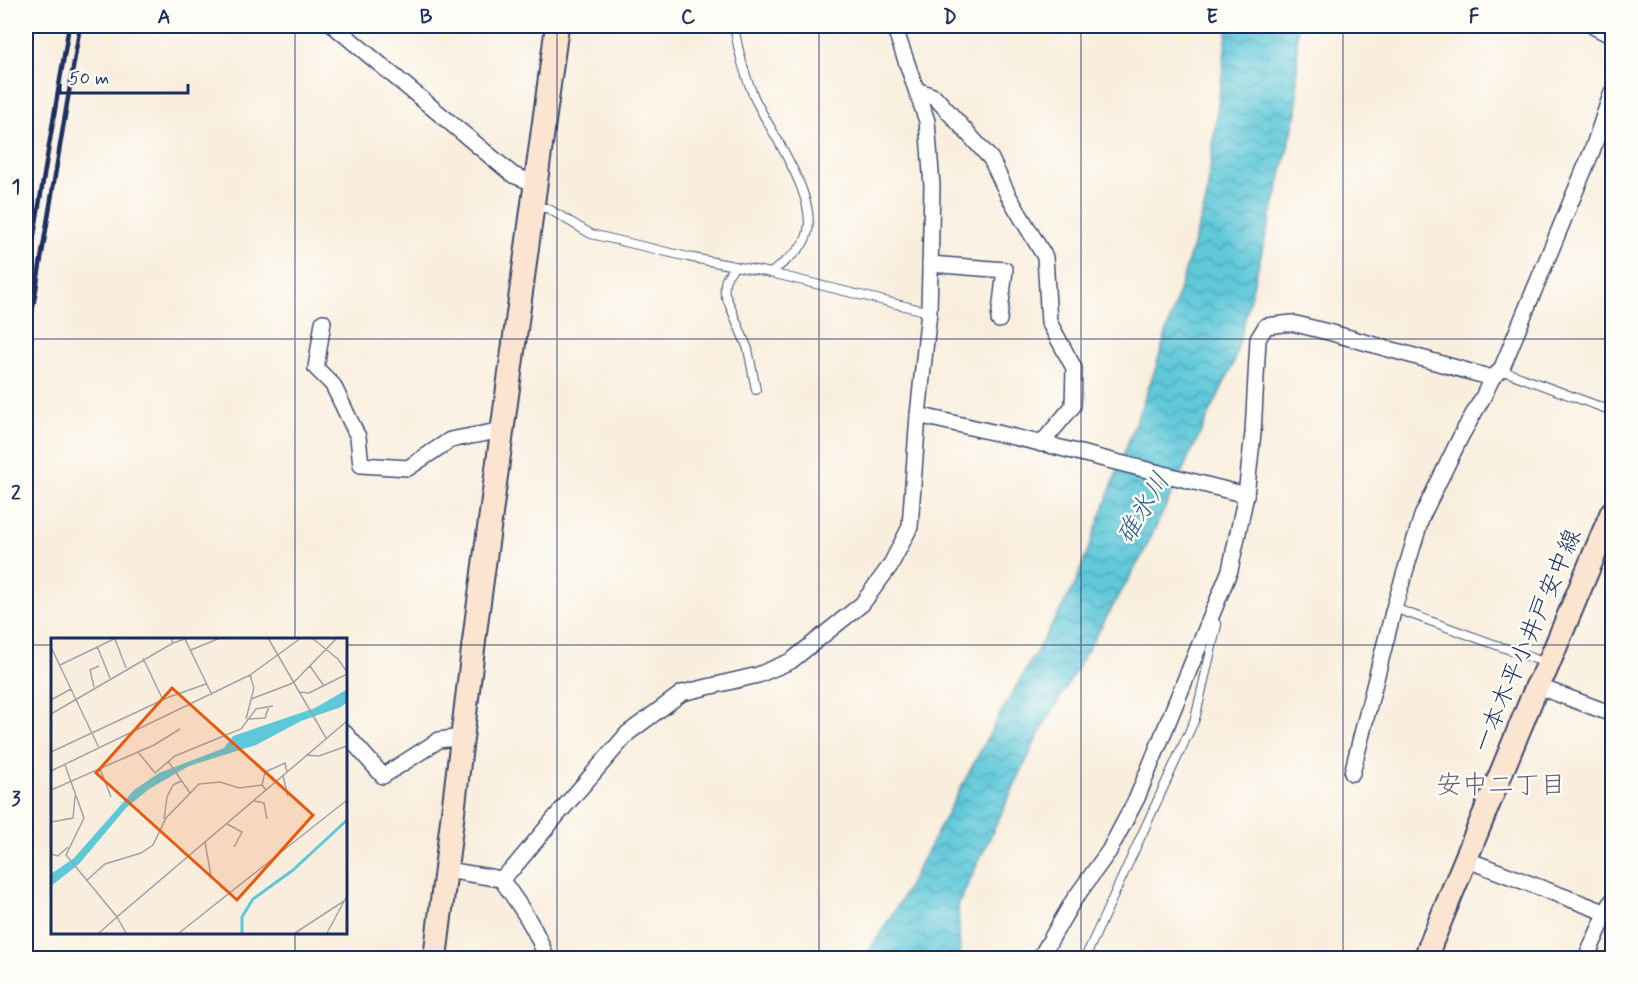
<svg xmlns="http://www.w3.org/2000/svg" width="1638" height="984" font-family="Mynerve,'Klee One',sans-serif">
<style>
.water{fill:url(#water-waves);stroke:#3c7c9c;stroke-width:1.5}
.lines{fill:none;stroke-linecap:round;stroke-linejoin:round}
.lane-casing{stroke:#3c4c71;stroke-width:10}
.street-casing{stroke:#3c4c71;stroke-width:18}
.secondary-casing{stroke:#3c4c71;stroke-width:26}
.lane{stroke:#fff;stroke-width:8}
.street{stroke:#fff;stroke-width:15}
.secondary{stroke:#fce5d0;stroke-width:22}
.rail{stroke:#1b2f5e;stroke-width:4.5}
.grid{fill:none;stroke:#1b2f5e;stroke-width:1.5;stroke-opacity:0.55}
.labels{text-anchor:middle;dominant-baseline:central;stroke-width:5;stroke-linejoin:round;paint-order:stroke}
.street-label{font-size:24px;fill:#1b2f5e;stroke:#fdfcf7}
.water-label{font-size:26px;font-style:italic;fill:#2f5d83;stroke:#fdfcf7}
.neighbourhood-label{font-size:26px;fill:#635e73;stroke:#fdfcf7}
.inset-river{fill:none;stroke:#5ec8d9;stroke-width:3}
.inset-road{fill:none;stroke:#a0a2aa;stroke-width:1.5}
.view{fill:#e8590c;fill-opacity:0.15;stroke:#e8590c;stroke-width:3}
.inset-edge{fill:none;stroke:#1b2f5e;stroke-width:3}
.neatline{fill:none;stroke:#1b2f5e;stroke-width:2}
.grid-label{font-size:20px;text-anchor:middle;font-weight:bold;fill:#1b2f5e}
</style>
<defs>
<pattern id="water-waves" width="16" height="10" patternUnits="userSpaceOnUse" patternTransform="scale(1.5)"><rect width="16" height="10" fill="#5ec8d9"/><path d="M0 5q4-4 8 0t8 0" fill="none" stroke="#4da3b3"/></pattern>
</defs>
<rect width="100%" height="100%" fill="#fdfcf7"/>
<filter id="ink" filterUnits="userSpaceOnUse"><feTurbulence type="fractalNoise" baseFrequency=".0167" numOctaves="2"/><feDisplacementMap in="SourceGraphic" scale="12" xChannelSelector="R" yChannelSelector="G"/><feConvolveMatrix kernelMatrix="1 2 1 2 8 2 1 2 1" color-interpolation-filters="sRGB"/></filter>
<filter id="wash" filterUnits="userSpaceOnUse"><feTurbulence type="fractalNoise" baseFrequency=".008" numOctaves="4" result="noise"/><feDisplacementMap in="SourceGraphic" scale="24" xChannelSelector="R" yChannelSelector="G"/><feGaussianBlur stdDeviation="1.35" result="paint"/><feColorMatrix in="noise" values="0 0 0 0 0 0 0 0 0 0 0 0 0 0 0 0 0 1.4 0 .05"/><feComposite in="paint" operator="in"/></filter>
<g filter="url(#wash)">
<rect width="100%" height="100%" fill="#f9eedd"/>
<!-- water -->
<path class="water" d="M 1228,26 L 1297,26 L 1297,112 L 1234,362 L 1143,554 L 1039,734 L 958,905 L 960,958 L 865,958 L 901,900 L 998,718 L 1075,585 L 1155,370 L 1206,202 Z"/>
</g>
<g filter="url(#ink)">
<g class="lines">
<defs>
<g id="lane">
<path d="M 734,26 C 738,50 744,74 754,97 C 769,131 829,209 802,245 C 795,255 780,265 771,273"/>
<path d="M 535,208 L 547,208 L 591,234 L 688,257 L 771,273 L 929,312"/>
<path d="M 735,266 C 727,276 723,281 725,294 L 748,349 L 756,390"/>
<path d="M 1501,370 L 1612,411"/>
<path d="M 1394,608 L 1546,663"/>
<path d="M 1085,958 L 1195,719 L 1217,625 L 1212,618"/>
</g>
<g id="street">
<path d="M 334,26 L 513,175 L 536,184"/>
<path d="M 1593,26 L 1612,36"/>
<path d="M 917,90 L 935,97 L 991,159 L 1008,195 L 1045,257 L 1049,322 L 1074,368 L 1073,406 L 1041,444"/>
<path d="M 930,264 L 1005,270 L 999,320"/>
<path d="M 323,322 L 316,368 L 333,385 L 358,437 L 361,465 L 408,468 L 450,440 L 503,430"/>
<path d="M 918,415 L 1053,446 L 1246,495"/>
<path d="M 1537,686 L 1612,714"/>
<path d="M 345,733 L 383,776 L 439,740 L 463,737"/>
<path d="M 1352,773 L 1394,608 L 1422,516 L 1461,436 L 1483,397 L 1492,378 L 1501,370 L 1592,151 L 1612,92"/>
<path d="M 1465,859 L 1607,913"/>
<path d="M 447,870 L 501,879 C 518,903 538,930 546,958"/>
<path d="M 501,879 L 514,867 L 559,813 L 628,733 L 682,693 L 758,675 L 791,661 L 862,604 L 890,566 L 910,527 L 918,415 L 929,312 L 932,186 L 927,121 L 894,26"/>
<path d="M 1040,958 L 1073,901 L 1109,851 L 1137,798 L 1230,570 L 1246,495 L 1253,433 L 1258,339 L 1266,326 L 1292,323 L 1332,333 L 1492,378"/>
<path d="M 1586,958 L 1612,901"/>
</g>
<g id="secondary">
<path d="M 435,958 L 477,617 L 557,26"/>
<path d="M 1425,958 L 1537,686 L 1545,672 L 1612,512"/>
</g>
</defs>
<!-- lane casing -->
<use href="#lane" class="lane-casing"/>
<!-- street casing -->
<use href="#street" class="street-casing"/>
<!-- secondary casing -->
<use href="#secondary" class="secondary-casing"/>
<!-- lane -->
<use href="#lane" class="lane"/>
<!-- street -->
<use href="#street" class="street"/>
<!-- secondary -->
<use href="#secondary" class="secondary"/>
<!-- rail -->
<g class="rail">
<path d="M 26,283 L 69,26"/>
<path d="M 26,349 L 80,26"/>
</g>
</g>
</g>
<!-- grid -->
<path class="grid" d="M 295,26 L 295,639M 557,26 L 557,958M 819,26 L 819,958M 1081,26 L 1081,958M 1343,26 L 1343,958M 26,339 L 1612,339M 26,645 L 52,645M 345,645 L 1612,645M 295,932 L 295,958"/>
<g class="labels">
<!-- street labels -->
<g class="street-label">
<text transform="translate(1528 641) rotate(-67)">一本木平小井戸安中線</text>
</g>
<!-- water labels -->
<g class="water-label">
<text transform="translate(1144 509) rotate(-59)">碓氷川</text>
</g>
<!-- neighbourhood labels -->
<g class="neighbourhood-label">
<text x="1501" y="786">安中二丁目</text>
</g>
</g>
<!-- overview -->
<g transform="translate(51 638)">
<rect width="296" height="296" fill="#f9eedd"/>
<path d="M 295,52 L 295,65 L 290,69 L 250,83 L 205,107 L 138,128 L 98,151 L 75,170 L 28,226 L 0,248 L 0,236 L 23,220 L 83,152 L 108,135 L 173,110 L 182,98 L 264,70 Z" fill="#5ec8d9"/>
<path class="inset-river" d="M 191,295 L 191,279 L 202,261 L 242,232 L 296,182"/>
<path class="inset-road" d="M 120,0 L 122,5 L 134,1 L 161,57M 217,0 L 275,100M 261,0 L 287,21 L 296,34M 64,1 L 75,30M 46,8 L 59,40M 0,9 L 48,110M 140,12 L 169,0M 92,20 L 112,62M 9,27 L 65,0M 259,28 L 273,48M 43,49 L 39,32 L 48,28M 248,54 L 258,55 L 296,36M 200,61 L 242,45 L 286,0M 0,62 L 20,51M 0,76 L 122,5M 195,81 L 203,50 L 199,37M 198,81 L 214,80 L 218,68M 0,114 L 118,59 L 155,46M 87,114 L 104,135 L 124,118 L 190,91 L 205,71 L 222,68M 255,117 L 268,118 L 296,108M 117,123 L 139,155M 14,127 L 33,180 L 15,217 L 66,279 L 48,295M 49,131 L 60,159M 0,133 L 199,37 L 250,0M 232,138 L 237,158M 0,152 L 103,107 L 129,91M 215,152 L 211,147 L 214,134 L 234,125 L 236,134M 203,163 L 213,165 L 216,181M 113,181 L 116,159 L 122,147 L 130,143M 0,184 L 22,180 L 24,158M 176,186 L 191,194 L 183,209M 154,204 L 160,238M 0,216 L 7,218 L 17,209M 35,243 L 54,226 L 90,215 L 102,207 L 115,180 L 148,146 L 169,144 L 188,150 L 211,147M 75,295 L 66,279 L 296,83M 128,295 L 296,162M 244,295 L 293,263M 276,295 L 296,258"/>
<path class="view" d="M 121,50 L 262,177 L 186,262 L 45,135 Z"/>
<rect width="296" height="296" class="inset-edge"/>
</g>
<!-- margin -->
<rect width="1638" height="984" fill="none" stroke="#fdfcf7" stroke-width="66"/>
<!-- scale -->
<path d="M60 84v9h128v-9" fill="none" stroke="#1b2f5e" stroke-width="3"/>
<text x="69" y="84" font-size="18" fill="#1b2f5e" stroke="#fdfcf7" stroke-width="4.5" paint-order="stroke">50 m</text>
<rect x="33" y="33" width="1572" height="918" class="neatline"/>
<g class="grid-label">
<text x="164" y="23">A</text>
<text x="426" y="23">B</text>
<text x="688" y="23">C</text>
<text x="950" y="23">D</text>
<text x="1212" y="23">E</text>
<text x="1474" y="23">F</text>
<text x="16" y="193">1</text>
<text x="16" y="499">2</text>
<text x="16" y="805">3</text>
</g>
</svg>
